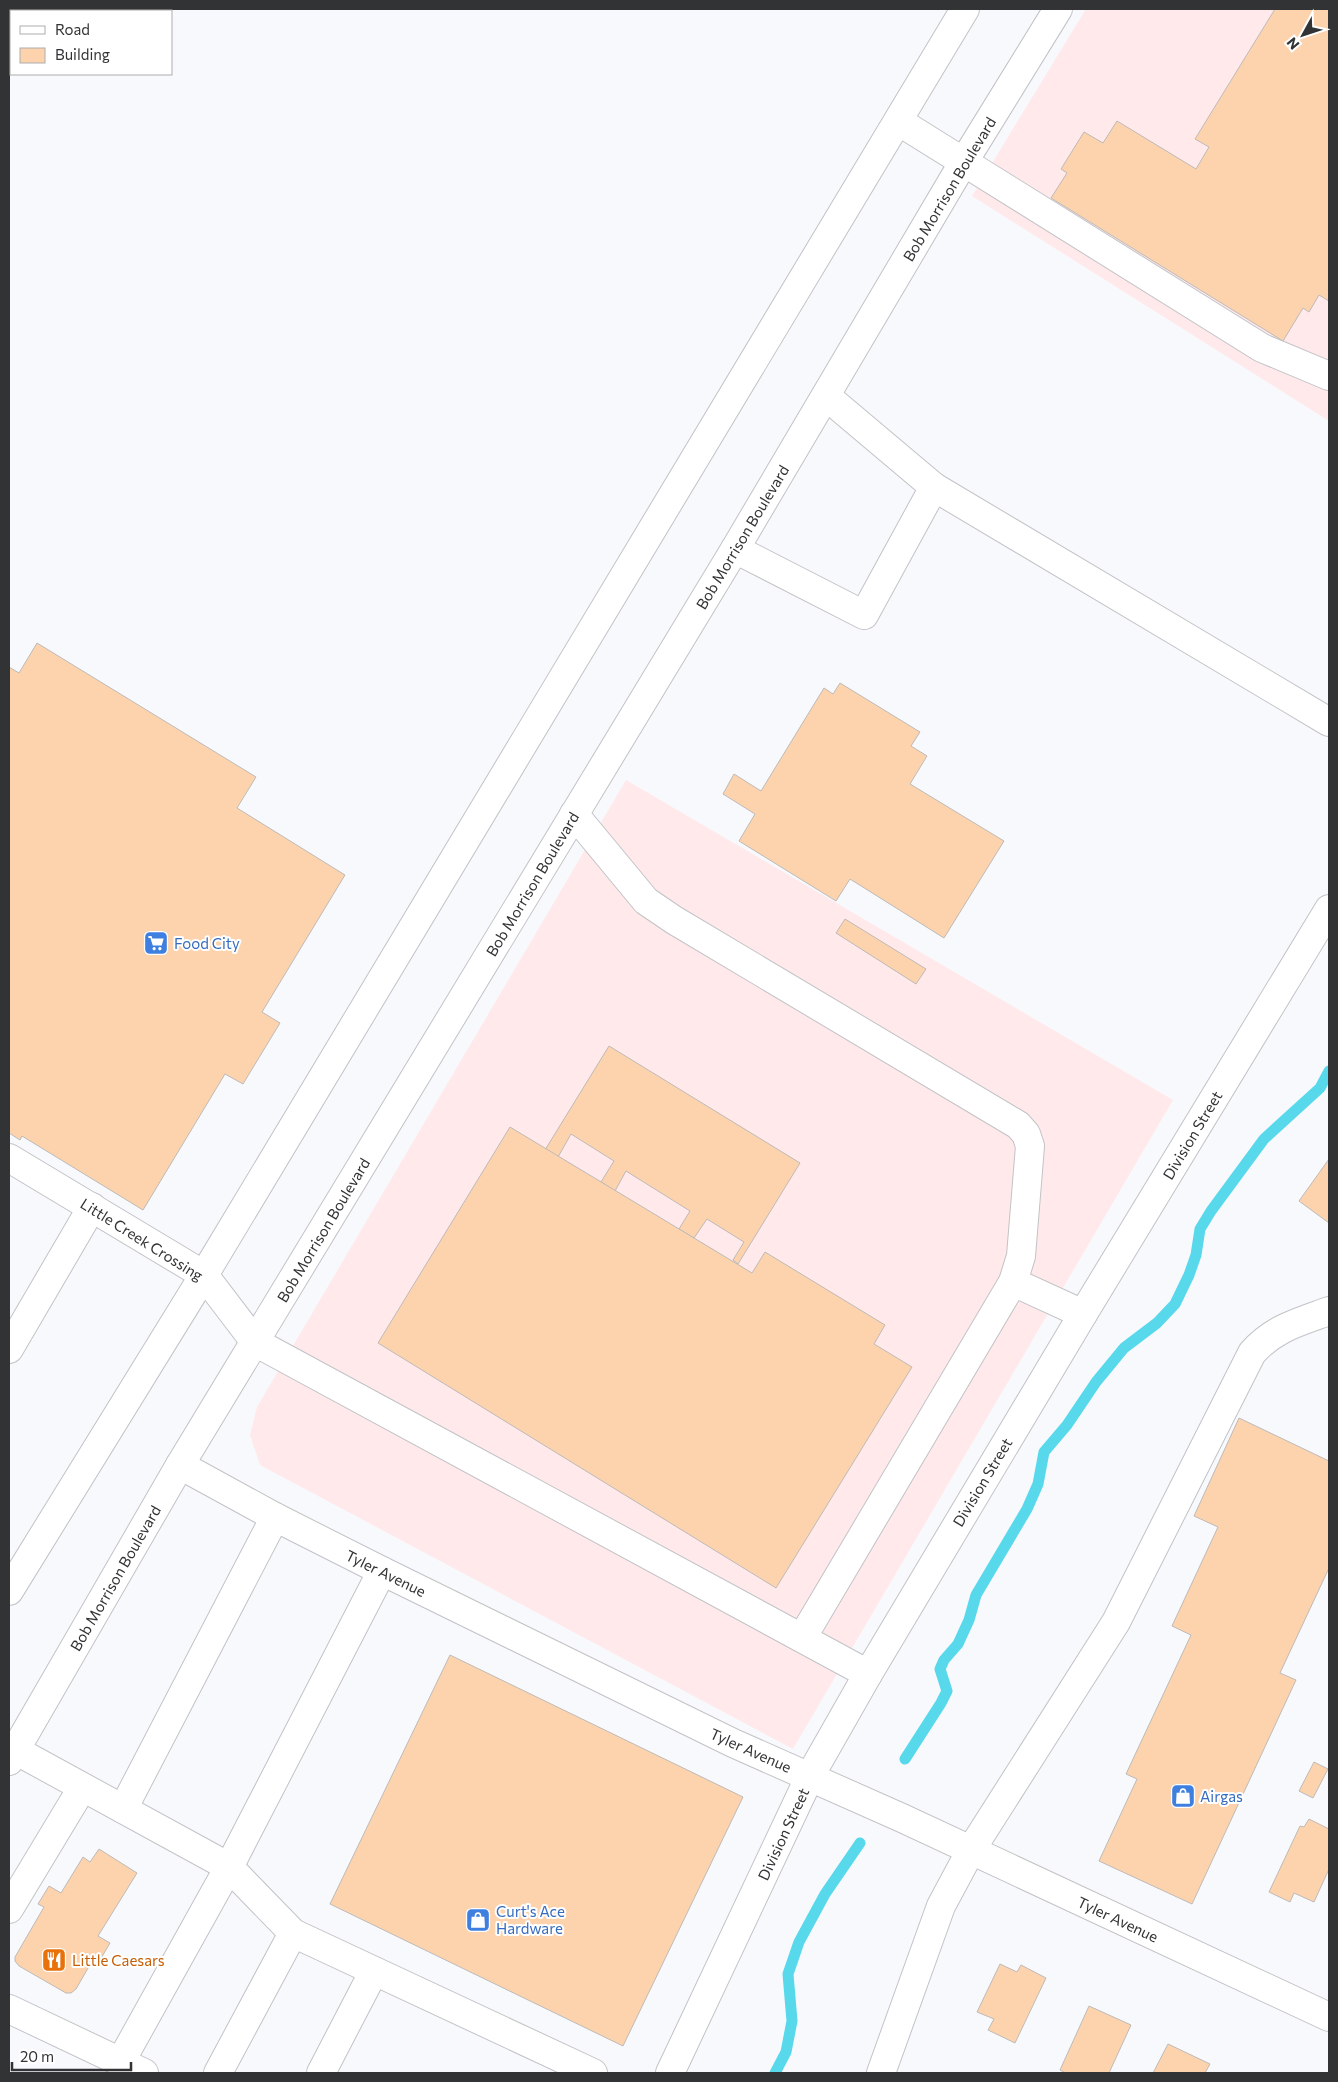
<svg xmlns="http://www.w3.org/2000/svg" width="1338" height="2082" font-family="Commissioner,sans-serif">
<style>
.industrial{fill:#ffe9eb}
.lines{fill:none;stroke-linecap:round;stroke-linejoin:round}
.stream{stroke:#58d8eb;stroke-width:11}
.building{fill:#fdd3ae;stroke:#bdbab7}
.minor-casing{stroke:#c2c3c7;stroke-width:30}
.minor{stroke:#fff;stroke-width:28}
.labels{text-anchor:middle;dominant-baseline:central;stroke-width:4;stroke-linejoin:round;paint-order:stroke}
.street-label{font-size:15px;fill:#323334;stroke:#fff}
.shop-label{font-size:15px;fill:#366cbe;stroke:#fff;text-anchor:start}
.food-label{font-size:15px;fill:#c56008;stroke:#fff;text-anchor:start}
</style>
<rect width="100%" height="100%" fill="#f8f9fd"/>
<!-- industrial -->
<g class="industrial">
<path d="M 1086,9 L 1329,9 L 1329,421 L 972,196 Z"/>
<path d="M 626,780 L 1173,1100 L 793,1749 L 260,1465 L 250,1435 L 257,1407 Z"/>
</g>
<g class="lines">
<!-- stream -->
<g class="stream">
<path d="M 905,1759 L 941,1703 L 947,1691 L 940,1669 L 944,1660 L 958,1644 L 969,1620 L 976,1595 L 1027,1509 L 1038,1484 L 1044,1452 L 1067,1425 L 1096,1382 L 1124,1348 L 1157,1323 L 1175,1304 L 1189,1275 L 1196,1255 L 1200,1229 L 1211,1211 L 1264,1139 L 1320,1088 L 1329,1071"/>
<path d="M 775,2073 L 786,2052 L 792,2021 L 788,1974 L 799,1942 L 825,1894 L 860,1843"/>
</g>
</g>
<!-- building -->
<g class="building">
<path d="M 1275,9 L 1329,9 L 1329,301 L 1319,295 L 1309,312 L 1303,308 L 1283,341 L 1051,198 L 1067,173 L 1061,169 L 1084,132 L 1103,143 L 1117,121 L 1196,169 L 1209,147 L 1195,139 Z"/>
<path d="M 37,643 L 256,777 L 237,808 L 345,875 L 262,1012 L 280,1023 L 243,1084 L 225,1074 L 143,1210 L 22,1136 L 20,1140 L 9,1133 L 9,667 L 19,673 Z"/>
<path d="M 840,683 L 920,732 L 911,746 L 927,756 L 910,784 L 1004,841 L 944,938 L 850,879 L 836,901 L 739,841 L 755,814 L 723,794 L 734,774 L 761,791 L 824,688 L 833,694 Z"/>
<path d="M 845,919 L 926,969 L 916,984 L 836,933 Z"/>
<path d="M 609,1046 L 800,1163 L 738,1264 L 733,1260 L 744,1242 L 707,1219 L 694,1238 L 679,1229 L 690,1211 L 626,1171 L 615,1191 L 601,1182 L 614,1161 L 571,1134 L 558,1157 L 545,1150 Z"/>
<path d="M 510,1127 L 752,1273 L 765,1252 L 885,1325 L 874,1344 L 912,1367 L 776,1588 L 378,1343 Z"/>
<path d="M 1329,1159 L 1329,1223 L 1299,1201 Z"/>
<path d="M 1239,1418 L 1329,1461 L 1329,1568 L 1280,1673 L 1296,1680 L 1192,1904 L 1099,1861 L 1137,1779 L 1126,1774 L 1191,1635 L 1172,1626 L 1218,1527 L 1194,1516 Z"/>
<path d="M 450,1655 L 743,1797 L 623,2046 L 330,1904 Z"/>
<path d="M 1314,1762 L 1328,1769 L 1313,1798 L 1299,1791 Z"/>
<path d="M 1309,1819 L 1329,1829 L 1329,1869 L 1314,1902 L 1294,1893 L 1290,1902 L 1269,1892 L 1300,1826 L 1304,1827 Z"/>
<path d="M 99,1849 L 137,1873 L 98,1936 L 110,1943 L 100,1960 L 95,1956 L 76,1989 L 71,1993 L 66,1993 L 19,1966 L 15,1961 L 15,1957 L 44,1907 L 38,1904 L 49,1886 L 61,1893 L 83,1857 L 90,1862 Z"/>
<path d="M 1000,1964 L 1017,1972 L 1021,1965 L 1046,1978 L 1015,2043 L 988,2030 L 994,2019 L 977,2012 Z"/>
<path d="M 1089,2006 L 1131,2025 L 1109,2073 L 1066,2073 L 1060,2070 Z"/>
<path d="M 1168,2044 L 1210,2064 L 1205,2073 L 1153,2073 Z"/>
</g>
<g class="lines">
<defs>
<g id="minor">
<path d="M 898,121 L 1262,348 L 1329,376"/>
<path d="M 826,396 L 934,487 L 1329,722"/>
<path d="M 735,549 L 864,615 L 934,487"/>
<path d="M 574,814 L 646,901 L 674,920 L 1018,1125 L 1026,1134 L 1030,1146 L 1021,1256 L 1013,1282 L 802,1638"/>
<path d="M 9,1158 L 204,1275 L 255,1342 L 868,1674"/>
<path d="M 1013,1282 L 1083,1314"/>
<path d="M 9,1349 L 92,1207"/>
<path d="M 180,1465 L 275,1517 L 382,1571 L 733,1743 L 902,1818 L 1329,2017"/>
<path d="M 9,1591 L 204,1275 L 965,9"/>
<path d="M 15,1750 L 229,1867 L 293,1933"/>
<path d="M 9,1761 L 180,1465 L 735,549 L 963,163 L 1058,9"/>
<path d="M 123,1809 L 275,1517"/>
<path d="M 9,1909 L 82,1788"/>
<path d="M 9,2009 L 144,2073"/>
<path d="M 121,2061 L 229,1867 L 382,1571"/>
<path d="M 218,2073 L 293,1933 L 593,2073"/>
<path d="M 321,2073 L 374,1971"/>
<path d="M 670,2073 L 810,1776 L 868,1674 L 1083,1314 L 1329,909"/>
<path d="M 881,2073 L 941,1906 L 971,1850 L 1116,1622 L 1252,1353 C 1274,1328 1299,1322 1329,1311"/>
</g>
</defs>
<!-- minor casing -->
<use href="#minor" class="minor-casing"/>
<!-- minor -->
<use href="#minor" class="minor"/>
</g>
<!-- icons -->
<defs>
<symbol id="supermarket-square" viewBox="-11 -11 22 22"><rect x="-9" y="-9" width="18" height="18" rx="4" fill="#3f7fe0" stroke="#fff"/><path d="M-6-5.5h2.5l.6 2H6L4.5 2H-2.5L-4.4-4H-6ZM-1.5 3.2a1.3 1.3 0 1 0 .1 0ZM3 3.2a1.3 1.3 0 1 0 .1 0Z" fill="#fff"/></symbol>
<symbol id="shop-square" viewBox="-11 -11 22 22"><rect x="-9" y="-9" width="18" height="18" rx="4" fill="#3f7fe0" stroke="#fff"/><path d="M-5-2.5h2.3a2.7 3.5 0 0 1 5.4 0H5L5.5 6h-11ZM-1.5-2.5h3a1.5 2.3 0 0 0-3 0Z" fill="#fff"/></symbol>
<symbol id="restaurant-square" viewBox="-11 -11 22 22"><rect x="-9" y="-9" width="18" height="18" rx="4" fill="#e8710a" stroke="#fff"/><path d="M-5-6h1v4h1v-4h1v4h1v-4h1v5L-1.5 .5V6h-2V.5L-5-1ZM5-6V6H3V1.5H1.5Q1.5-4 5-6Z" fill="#fff"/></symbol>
</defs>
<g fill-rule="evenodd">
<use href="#supermarket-square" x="142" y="929" width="28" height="28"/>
<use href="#shop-square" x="1169" y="1782" width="28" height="28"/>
<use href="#shop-square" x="464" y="1906" width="28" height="28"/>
<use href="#restaurant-square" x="40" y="1946" width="28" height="28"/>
</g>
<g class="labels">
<!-- street labels -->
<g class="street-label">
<text transform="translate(949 189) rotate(-59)">Bob Morrison Boulevard</text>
<text transform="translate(742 537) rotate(-59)">Bob Morrison Boulevard</text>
<text transform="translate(532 884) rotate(-59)">Bob Morrison Boulevard</text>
<text transform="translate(1192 1135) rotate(-59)">Division Street</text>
<text transform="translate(323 1230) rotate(-59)">Bob Morrison Boulevard</text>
<text transform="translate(142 1239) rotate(32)">Little Creek Crossing</text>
<text transform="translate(982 1482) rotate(-59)">Division Street</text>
<text transform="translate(386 1573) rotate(26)">Tyler Avenue</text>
<text transform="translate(115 1578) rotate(-60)">Bob Morrison Boulevard</text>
<text transform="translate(751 1750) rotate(24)">Tyler Avenue</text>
<text transform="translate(783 1834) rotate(-65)">Division Street</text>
<text transform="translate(1118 1919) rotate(25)">Tyler Avenue</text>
</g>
<!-- shop labels -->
<g class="shop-label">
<text x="174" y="943">Food City</text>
<text x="1200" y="1796">Airgas</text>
<text x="496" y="1911">Curt's Ace<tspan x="496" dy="17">Hardware</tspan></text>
</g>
<!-- food labels -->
<g class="food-label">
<text x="72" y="1960">Little Caesars</text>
</g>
</g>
<!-- border -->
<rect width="1338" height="2082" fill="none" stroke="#323334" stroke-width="20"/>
<!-- legend -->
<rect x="10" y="10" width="162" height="65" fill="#ffffff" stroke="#adadae"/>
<rect x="20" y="26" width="25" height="8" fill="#ffffff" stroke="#adadae"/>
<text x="55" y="35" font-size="15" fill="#323334">Road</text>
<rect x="20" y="48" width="25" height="15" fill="#fdd3ae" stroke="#adadae"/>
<text x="55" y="60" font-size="15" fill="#323334">Building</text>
<!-- north arrow -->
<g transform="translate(1303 35) rotate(230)" stroke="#ffffff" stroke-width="4" paint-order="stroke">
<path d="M0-4L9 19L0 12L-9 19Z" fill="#323334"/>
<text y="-8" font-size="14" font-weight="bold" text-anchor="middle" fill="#323334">N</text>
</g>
<!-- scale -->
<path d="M12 2062v8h119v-8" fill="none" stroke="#323334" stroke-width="2.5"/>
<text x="20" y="2062" font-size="15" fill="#323334" stroke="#ffffff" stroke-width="4" paint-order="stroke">20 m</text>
</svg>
